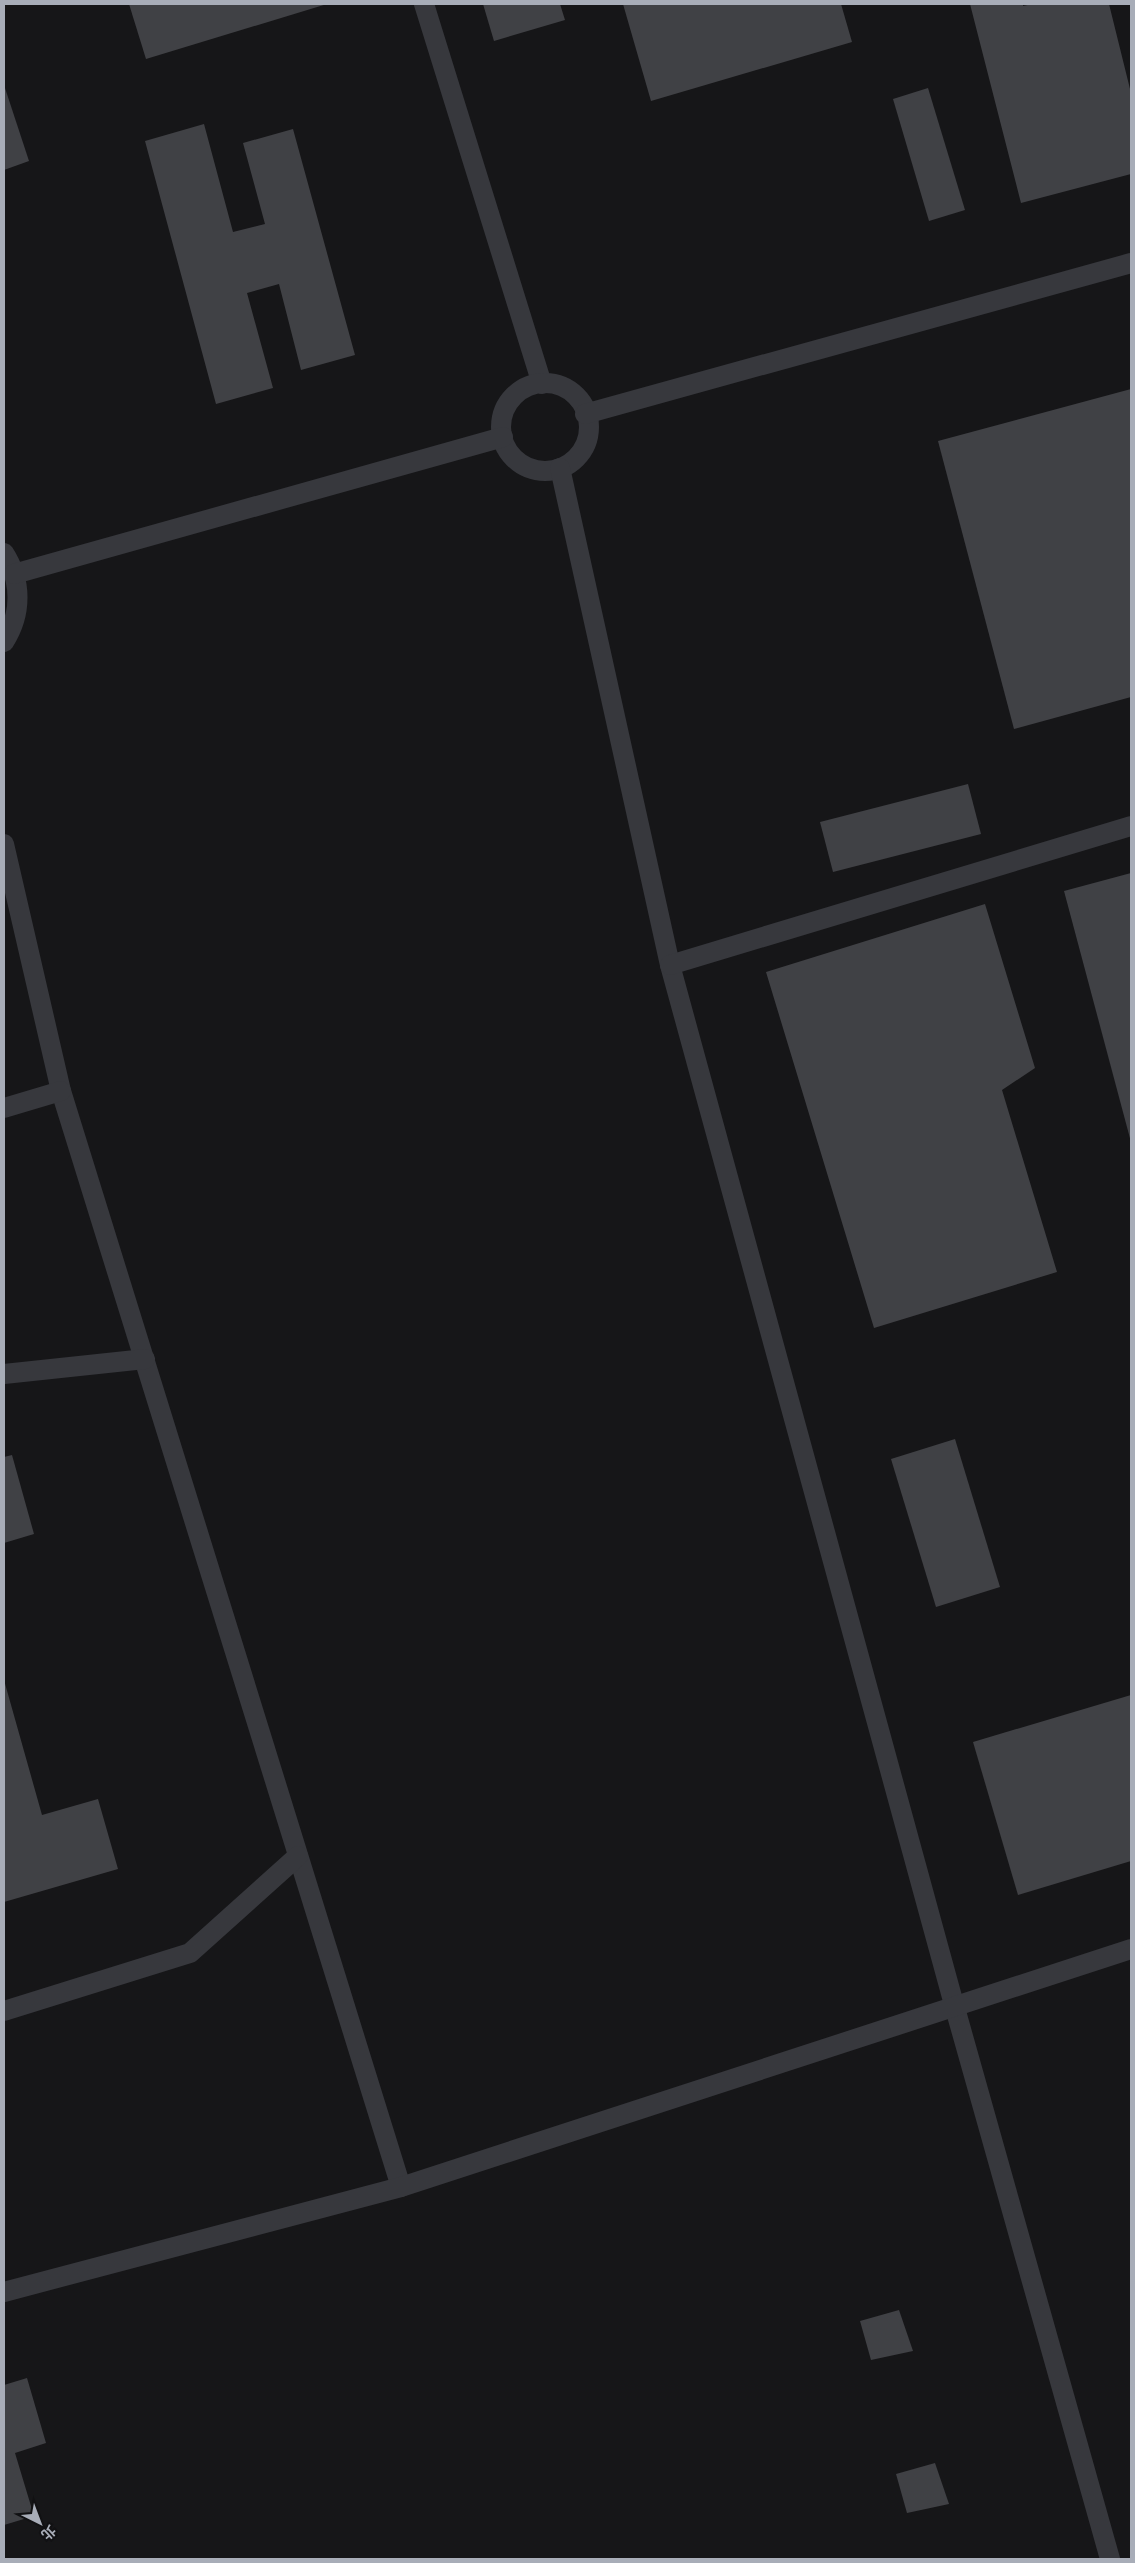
<svg xmlns="http://www.w3.org/2000/svg" width="1135" height="2563" font-family="Ubuntu,'Noto Sans TC',sans-serif">
<style>
.building{fill:#404145}
.lines{fill:none;stroke-linecap:round;stroke-linejoin:round}
.service{stroke:#37383d;stroke-width:20}
</style>
<rect width="100%" height="100%" fill="#161618"/>
<!-- building -->
<g class="building">
<path d="M 129,4 L 327,4 L 146,59 Z"/>
<path d="M 483,4 L 560,4 L 565,20 L 494,41 Z"/>
<path d="M 623,4 L 841,4 L 852,42 L 651,101 Z"/>
<path d="M 970,4 L 1023,4 L 1023,6 L 1032,4 L 1109,4 L 1131,93 L 1131,174 L 1021,203 Z"/>
<path d="M 4,85 L 29,161 L 4,170 Z"/>
<path d="M 928,88 L 965,210 L 929,221 L 893,99 Z"/>
<path d="M 204,124 L 233,232 L 265,224 L 243,143 L 293,129 L 355,355 L 301,370 L 279,284 L 247,293 L 273,388 L 216,404 L 145,141 Z"/>
<path d="M 1131,389 L 1131,697 L 1014,729 L 938,441 Z"/>
<path d="M 968,784 L 981,834 L 833,872 L 820,822 Z"/>
<path d="M 1131,873 L 1131,1142 L 1064,891 Z"/>
<path d="M 985,904 L 1035,1068 L 1002,1090 L 1057,1272 L 874,1328 L 766,972 Z"/>
<path d="M 955,1439 L 1000,1587 L 936,1607 L 891,1459 Z"/>
<path d="M 12,1455 L 34,1534 L 4,1543 L 4,1457 Z"/>
<path d="M 4,1680 L 42,1815 L 98,1799 L 118,1869 L 4,1902 Z"/>
<path d="M 1131,1695 L 1131,1861 L 1018,1895 L 973,1742 Z"/>
<path d="M 899,2310 L 913,2351 L 871,2360 L 860,2321 Z"/>
<path d="M 27,2378 L 46,2443 L 15,2453 L 34,2516 L 4,2525 L 4,2385 Z"/>
<path d="M 935,2463 L 949,2504 L 907,2513 L 896,2474 Z"/>
</g>
<g class="lines">
<!-- service -->
<g class="service">
<path d="M 424,4 L 542,384"/>
<circle cx="545" cy="427" r="44"/>
<path d="M 585,414 L 1131,263"/>
<path d="M 560,468 L 670,965 L 955,2008 L 1110,2559"/>
<path d="M 4,553 C 22,581 22,614 4,642"/>
<path d="M 14,574 L 503,437"/>
<path d="M 4,844 L 61,1091 L 401,2187"/>
<path d="M 670,965 L 1131,826"/>
<path d="M 4,1108 L 61,1091"/>
<path d="M 4,1374 L 145,1359"/>
<path d="M 4,2011 L 190,1953 L 298,1856"/>
<path d="M 4,2292 L 401,2187 L 1131,1949"/>
</g>
</g>
<!-- border -->
<rect width="1135" height="2563" fill="none" stroke="#a8adb8" stroke-width="10"/>
<!-- north arrow -->
<g transform="translate(40 2523) rotate(138)" stroke="#111113" stroke-width="4" paint-order="stroke">
<path d="M0-4L9 19L0 12L-9 19Z" fill="#a8adb8"/>
<text y="-8" font-size="14" font-weight="bold" text-anchor="middle" fill="#a8adb8">北</text>
</g>
</svg>
